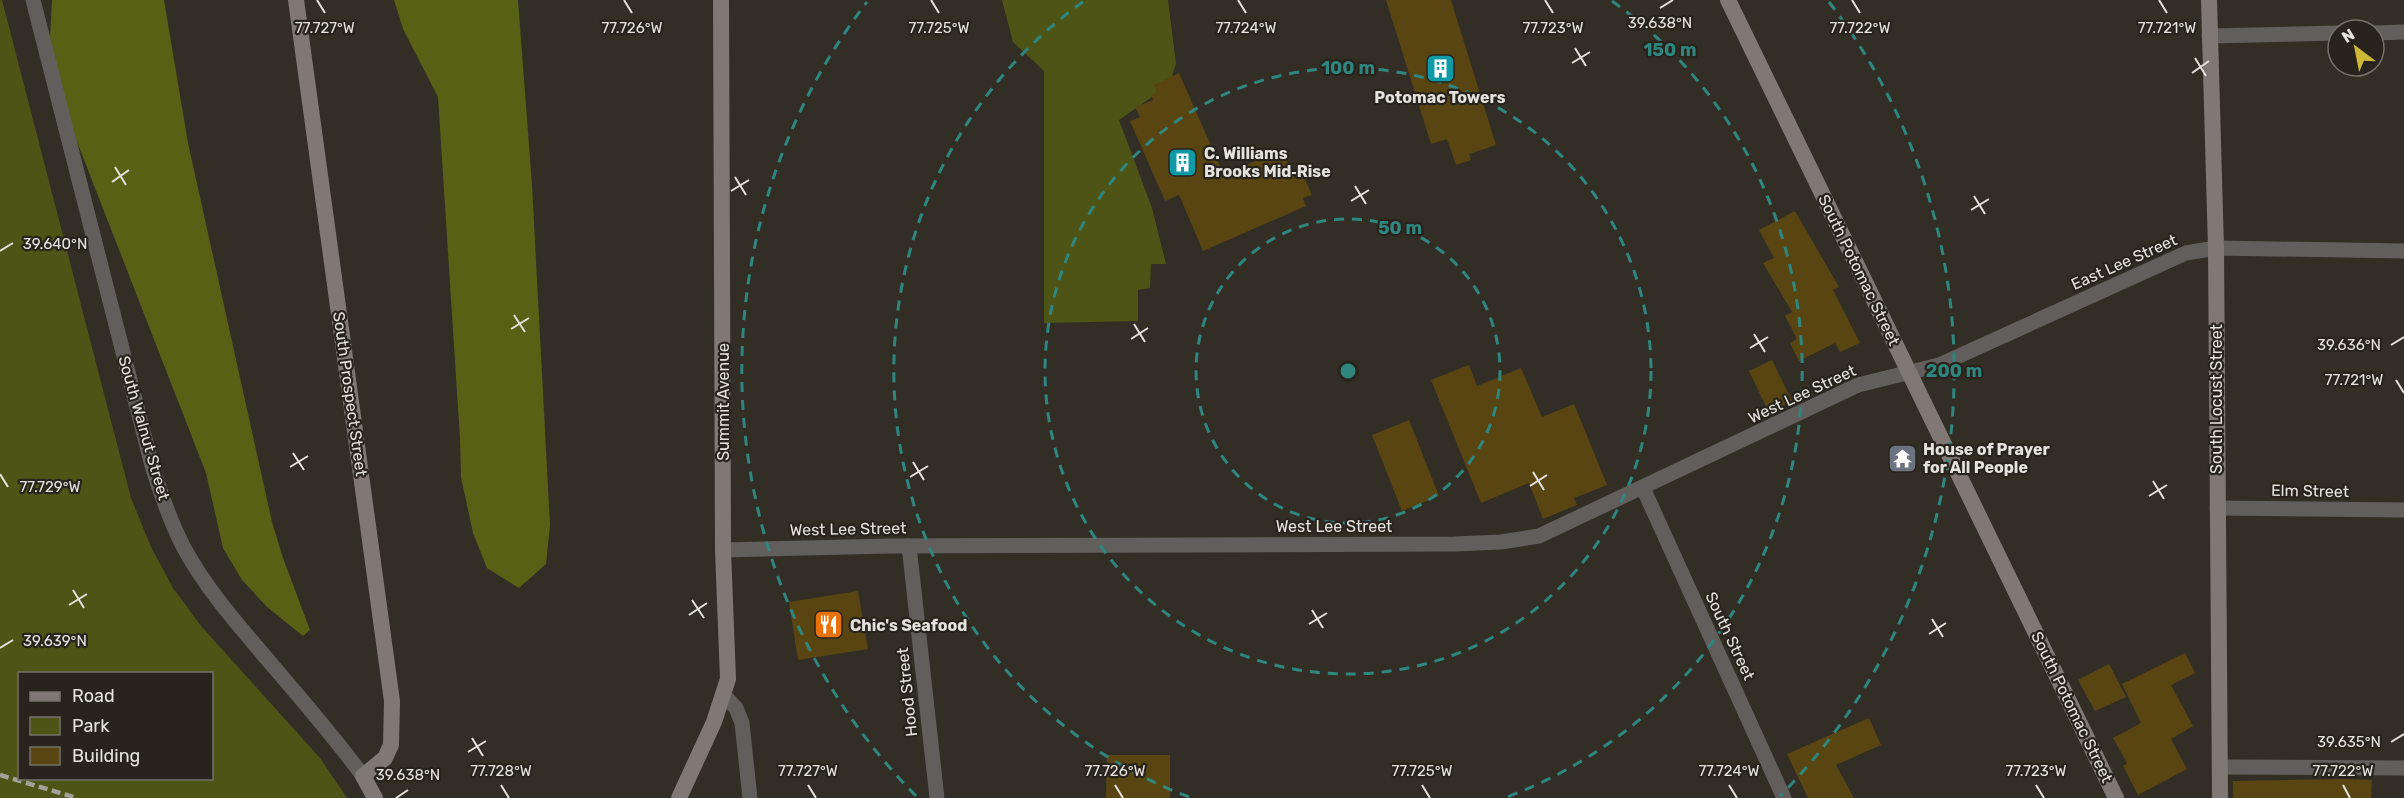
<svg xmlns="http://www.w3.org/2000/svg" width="2404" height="798" font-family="Rubik,sans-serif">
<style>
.green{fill:#4d5415;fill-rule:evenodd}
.forest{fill:#576014}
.building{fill:#594511}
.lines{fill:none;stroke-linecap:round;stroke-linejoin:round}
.minor{stroke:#625e5c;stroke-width:15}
.secondary{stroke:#7f7875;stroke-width:16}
.rail{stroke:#a4a19a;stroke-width:4.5;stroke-dasharray:9 4.5;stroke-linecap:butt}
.ticks{fill:none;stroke:#e5e2dd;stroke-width:2}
.ring{fill:none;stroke:#2f867f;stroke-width:3;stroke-dasharray:10 8}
.labels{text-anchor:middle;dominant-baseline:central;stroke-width:4.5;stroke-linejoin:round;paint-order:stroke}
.poi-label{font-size:16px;font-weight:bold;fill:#e5e2dd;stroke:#28241d;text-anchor:start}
.street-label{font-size:16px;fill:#e5e2dd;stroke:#28241d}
.ticks-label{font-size:15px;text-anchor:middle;fill:#e5e2dd;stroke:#28241d;stroke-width:4.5;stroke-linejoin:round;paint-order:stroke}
.centre{fill:#2f867f;stroke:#28241d;stroke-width:3}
.ring-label{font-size:18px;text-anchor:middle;font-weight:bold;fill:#2f867f;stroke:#28241d;stroke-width:4.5;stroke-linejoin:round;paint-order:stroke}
</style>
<rect width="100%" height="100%" fill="#322e26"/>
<!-- green -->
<g class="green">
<path d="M 0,0 L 2,0 L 131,498 L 151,547 L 173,588 L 201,626 L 320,758 L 347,798 L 0,798 ZM 20,674 L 212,674 L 212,778 L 20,778 Z"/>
<path d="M 1002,0 L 1168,0 L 1176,64 L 1169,85 L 1119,120 L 1152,208 L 1166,264 L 1151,264 L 1150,288 L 1138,290 L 1138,321 L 1044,323 L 1044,71 L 1013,42 Z"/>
</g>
<!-- forest -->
<g class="forest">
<path d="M 52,0 L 164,0 L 188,143 L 272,522 L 283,558 L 310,630 L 303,636 L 267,607 L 242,580 L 223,548 L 206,473 L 51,75 L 50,38 Z"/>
<path d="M 394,0 L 518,0 L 532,185 L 550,525 L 546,564 L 519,588 L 487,568 L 473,533 L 461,477 L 460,439 L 438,97 L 403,29 Z"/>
</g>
<!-- building -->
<g class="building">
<path d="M 1386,0 L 1451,0 L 1496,145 L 1469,154 L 1471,160 L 1456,165 L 1447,139 L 1431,144 Z"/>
<path d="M 1179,73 L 1224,175 L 1282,149 L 1295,179 L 1303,175 L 1312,195 L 1303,198 L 1306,206 L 1203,251 L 1179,195 L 1165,201 L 1130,121 L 1140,117 L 1135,107 L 1153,100 L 1151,95 L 1157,92 L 1154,85 Z"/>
<path d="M 1795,211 L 1839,287 L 1833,290 L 1860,343 L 1840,352 L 1835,343 L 1799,361 L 1790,343 L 1797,339 L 1785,316 L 1792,312 L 1763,263 L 1774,258 L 1759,230 Z"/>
<path d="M 1772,360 L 1792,401 L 1769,413 L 1749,371 Z"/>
<path d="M 1469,365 L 1477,386 L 1521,368 L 1542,417 L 1574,404 L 1607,485 L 1574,498 L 1577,505 L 1543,519 L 1529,483 L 1481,503 L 1431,380 Z"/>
<path d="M 1409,420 L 1439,496 L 1402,511 L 1372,435 Z"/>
<path d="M 858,591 L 868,649 L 798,660 L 789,602 Z"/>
<path d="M 2185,653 L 2195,673 L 2171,685 L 2193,726 L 2171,739 L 2187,769 L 2138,795 L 2123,766 L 2127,763 L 2113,738 L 2141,723 L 2122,684 Z"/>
<path d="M 2109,664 L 2126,697 L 2095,711 L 2078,680 Z"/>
<path d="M 1869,718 L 1881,745 L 1836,765 L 1854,798 L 1808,798 L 1787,754 Z"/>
<path d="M 1107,755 L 1170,755 L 1170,798 L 1106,798 Z"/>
<path d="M 2343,779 L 2372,780 L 2371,798 L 2233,798 L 2233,781 Z"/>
</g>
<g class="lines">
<!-- minor -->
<g class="minor">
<path d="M 33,0 L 151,462 C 160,492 170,521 184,548 C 208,592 241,628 273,666 C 304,702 335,738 363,776"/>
<path d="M 2374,33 L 2404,32"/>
<path d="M 2209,36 L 2338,33"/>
<path d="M 1643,488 L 1784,798"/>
<path d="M 2217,508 L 2404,510"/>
<path d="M 909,546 L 937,798"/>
<path d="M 723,550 L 891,546 L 1455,544 L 1501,542 L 1539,536 L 1858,385 L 1939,365 L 2186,253 L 2216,248 L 2404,251"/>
<path d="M 724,695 L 736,708 L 742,723 L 750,798"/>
<path d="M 2220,767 L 2404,768"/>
</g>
<!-- secondary -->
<g class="secondary">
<path d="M 296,0 L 392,701 L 391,745 L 385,758 L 363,776 L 375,798"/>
<path d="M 1728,0 L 2116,798"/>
<path d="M 2209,0 L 2216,248 L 2220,798"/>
<path d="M 679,798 L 714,722 L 728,679 L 723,550 L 721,0"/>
</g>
<!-- rail -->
<path class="rail" d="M 0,775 L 77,798"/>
</g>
<!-- ticks -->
<path class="ticks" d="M 317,0 L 325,13M 624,0 L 632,13M 931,0 L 939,13M 1238,0 L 1246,13M 1545,0 L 1553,13M 1852,0 L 1860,13M 2159,0 L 2167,13M 1660,8 L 1673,0M 1575,48 L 1586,66M 2195,58 L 2206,76M 1572,63 L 1590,52M 2192,73 L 2209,61M 115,167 L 126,185M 735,177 L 746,195M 112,182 L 129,170M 1355,186 L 1366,204M 731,191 L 749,180M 1974,196 L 1985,214M 1351,201 L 1369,190M 1971,210 L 1989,199M 0,251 L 13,243M 514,315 L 525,332M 1134,324 L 1145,342M 511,329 L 529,318M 1754,334 L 1765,352M 1131,339 L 1148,328M 2391,345 L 2404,337M 1750,348 L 1768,337M 2396,380 L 2404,393M 293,453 L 304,470M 913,462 L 924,480M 290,467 L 308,456M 1533,472 L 1544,490M 0,474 L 8,487M 910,477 L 928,466M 2153,481 L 2164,499M 1530,486 L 1547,475M 2149,496 L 2167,485M 73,590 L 84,608M 692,600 L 704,618M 69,605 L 87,594M 1312,610 L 1323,628M 689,615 L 707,603M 1932,619 L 1943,637M 1309,624 L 1327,613M 1929,634 L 1946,623M 0,648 L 13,640M 472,738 L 483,756M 2391,742 L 2404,734M 468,752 L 486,741M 501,785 L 509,798M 808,785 L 816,798M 1115,785 L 1123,798M 1422,785 L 1430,798M 1729,785 L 1737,798M 2036,785 L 2044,798M 2343,785 L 2350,798M 396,798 L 408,790"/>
<!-- distance rings -->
<g class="ring">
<circle cx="1348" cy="371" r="152"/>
<circle cx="1348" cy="371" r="303"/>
<path d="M1189 797A455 455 0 0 1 1084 1M1612 1A455 455 0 0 1 1507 797"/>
<path d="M916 796A606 606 0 0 1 867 2M1829 2A606 606 0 0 1 1780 796"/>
</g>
<!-- icons -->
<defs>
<symbol id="building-square" viewBox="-11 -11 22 22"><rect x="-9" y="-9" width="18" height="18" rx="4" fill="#0f9aa8" stroke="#28241d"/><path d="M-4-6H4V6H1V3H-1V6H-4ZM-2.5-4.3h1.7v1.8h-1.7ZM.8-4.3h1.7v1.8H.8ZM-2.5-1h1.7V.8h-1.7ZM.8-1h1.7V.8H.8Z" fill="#fff"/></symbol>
<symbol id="temple-square" viewBox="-11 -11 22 22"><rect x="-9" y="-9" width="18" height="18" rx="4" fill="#6b7280" stroke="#28241d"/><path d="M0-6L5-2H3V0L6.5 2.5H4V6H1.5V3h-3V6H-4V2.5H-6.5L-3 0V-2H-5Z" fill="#fff"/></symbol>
<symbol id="restaurant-square" viewBox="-11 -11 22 22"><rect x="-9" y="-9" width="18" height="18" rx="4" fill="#e8710a" stroke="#28241d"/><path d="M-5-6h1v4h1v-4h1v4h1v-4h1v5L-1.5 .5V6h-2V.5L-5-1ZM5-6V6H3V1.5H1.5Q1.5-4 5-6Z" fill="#fff"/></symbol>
</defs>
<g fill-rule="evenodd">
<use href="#building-square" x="1424" y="52" width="33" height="33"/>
<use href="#building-square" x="1166" y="146" width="33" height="33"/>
<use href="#temple-square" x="1886" y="442" width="33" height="33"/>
<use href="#restaurant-square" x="812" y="608" width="33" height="33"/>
</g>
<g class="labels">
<!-- poi labels -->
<g class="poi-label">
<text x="1440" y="97" text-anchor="middle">Potomac Towers</text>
<text x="1204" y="153">C. Williams<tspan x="1204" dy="18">Brooks Mid‐Rise</tspan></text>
<text x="1923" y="449">House of Prayer<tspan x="1923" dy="18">for All People</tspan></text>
<text x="850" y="625">Chic's Seafood</text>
</g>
<!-- street labels -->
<g class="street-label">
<text transform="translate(2124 262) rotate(-24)">East Lee Street</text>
<text transform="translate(1859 270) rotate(64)">South Potomac Street</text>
<text transform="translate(350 394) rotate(82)">South Prospect Street</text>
<text transform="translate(1802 394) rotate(-25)">West Lee Street</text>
<text transform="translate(2216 399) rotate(-90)">South Locust Street</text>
<text transform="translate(723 402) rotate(-90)">Summit Avenue</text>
<text transform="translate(144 428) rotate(74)">South Walnut Street</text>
<text transform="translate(2310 491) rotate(1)">Elm Street</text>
<text x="1334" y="526">West Lee Street</text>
<text transform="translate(848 529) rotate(-1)">West Lee Street</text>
<text transform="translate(1730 636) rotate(65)">South Street</text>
<text transform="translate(907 692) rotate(-96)">Hood Street</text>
<text transform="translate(2072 707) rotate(64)">South Potomac Street</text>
</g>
</g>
<g class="ticks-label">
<text x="1660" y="28">39.638°N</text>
<text x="325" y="33">77.727°W</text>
<text x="1553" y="33">77.723°W</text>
<text x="2167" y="33">77.721°W</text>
<text x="632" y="33">77.726°W</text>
<text x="939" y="33">77.725°W</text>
<text x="1246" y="33">77.724°W</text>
<text x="1860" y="33">77.722°W</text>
<text x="55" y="249">39.640°N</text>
<text x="2349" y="350">39.636°N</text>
<text x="2354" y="385">77.721°W</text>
<text x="50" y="492">77.729°W</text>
<text x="55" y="646">39.639°N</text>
<text x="2349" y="747">39.635°N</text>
<text x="501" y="776">77.728°W</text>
<text x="808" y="776">77.727°W</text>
<text x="1115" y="776">77.726°W</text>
<text x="1422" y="776">77.725°W</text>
<text x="1729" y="776">77.724°W</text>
<text x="2036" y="776">77.723°W</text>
<text x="2343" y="776">77.722°W</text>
<text x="408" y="780">39.638°N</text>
</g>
<circle cx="1348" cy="371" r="9" class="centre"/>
<g class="ring-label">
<text x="1670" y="56">150 m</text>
<text x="1348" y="74">100 m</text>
<text x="1400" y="234">50 m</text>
<text x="1954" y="377">200 m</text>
</g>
<!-- legend -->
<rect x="18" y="672" width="195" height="108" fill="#28241d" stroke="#74706a" stroke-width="1.5"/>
<rect x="30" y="692" width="30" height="9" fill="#7f7875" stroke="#74706a" stroke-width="1.5"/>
<text x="72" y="702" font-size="18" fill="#e5e2dd">Road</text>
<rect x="30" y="717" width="30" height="18" fill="#4d5415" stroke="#74706a" stroke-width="1.5"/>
<text x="72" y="732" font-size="18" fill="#e5e2dd">Park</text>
<rect x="30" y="747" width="30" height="18" fill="#594511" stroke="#74706a" stroke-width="1.5"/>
<text x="72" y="762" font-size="18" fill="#e5e2dd">Building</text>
<!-- north arrow -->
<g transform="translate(2356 48) rotate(328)"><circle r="28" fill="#28241d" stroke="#74706a" stroke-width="1.5"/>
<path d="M0-4.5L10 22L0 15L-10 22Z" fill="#cfb837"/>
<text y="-9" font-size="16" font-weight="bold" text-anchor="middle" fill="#e5e2dd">N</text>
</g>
</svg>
